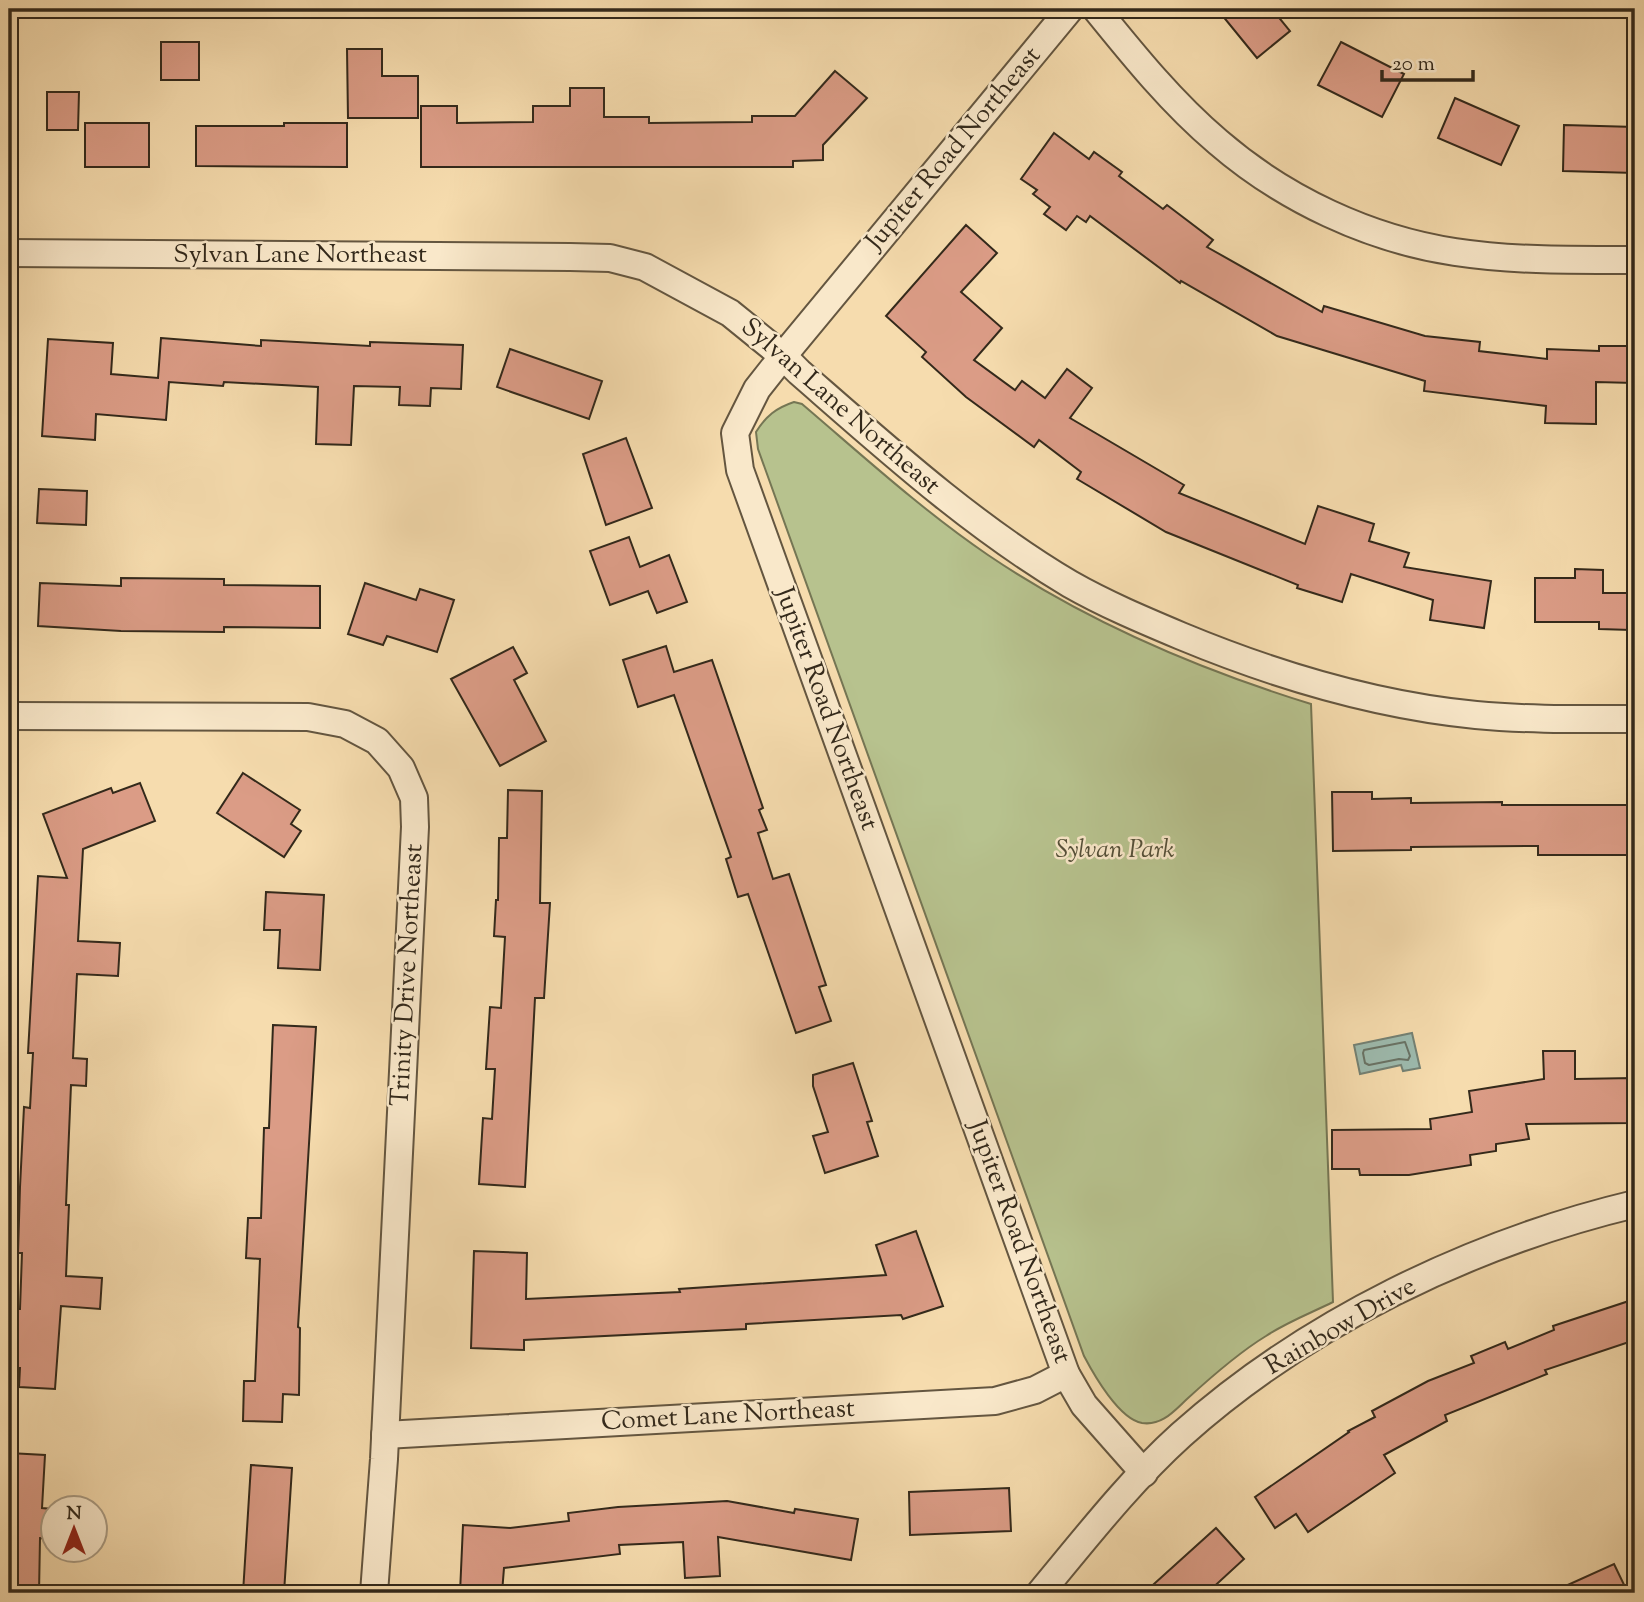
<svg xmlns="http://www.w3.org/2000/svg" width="1644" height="1602" font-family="'Sorts Mill Goudy',serif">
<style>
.green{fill:#b7c28e;stroke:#757654;stroke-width:2}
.water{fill:#9dbbaf;stroke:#738174;stroke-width:2}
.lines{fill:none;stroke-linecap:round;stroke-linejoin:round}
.shore{stroke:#687265;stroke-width:2}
.building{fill:#db9c86;stroke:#33291b;stroke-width:2}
.street-casing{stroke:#645640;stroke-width:30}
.street{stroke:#f9e8ca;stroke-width:26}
.labels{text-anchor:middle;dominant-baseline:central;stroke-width:5;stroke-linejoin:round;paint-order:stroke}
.street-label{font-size:26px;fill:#33291b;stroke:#f9e8ca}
.park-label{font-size:26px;font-style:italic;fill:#544f38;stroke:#f9e8ca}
</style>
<rect width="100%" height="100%" fill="#f6dcae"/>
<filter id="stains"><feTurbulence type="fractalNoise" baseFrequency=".00286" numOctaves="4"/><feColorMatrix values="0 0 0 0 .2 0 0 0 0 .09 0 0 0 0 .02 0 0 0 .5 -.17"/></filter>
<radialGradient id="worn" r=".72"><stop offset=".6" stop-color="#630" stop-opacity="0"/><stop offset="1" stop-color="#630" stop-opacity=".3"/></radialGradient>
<!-- green -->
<path class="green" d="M 794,402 L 802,404 C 863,456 922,510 988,555 C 1087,622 1198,669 1311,704 L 1333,1302 C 1311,1313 1287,1322 1266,1336 C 1238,1353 1211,1377 1187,1399 C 1174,1411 1162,1426 1142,1423 C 1119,1419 1094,1375 1084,1356 L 758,449 L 756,432 C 766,416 776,408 794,402 Z"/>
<!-- water -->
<path class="water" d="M 1412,1033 L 1420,1068 L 1403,1071 L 1401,1065 L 1360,1074 L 1354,1045 Z"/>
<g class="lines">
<!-- shore -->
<path class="shore" d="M 1405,1042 L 1410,1056 L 1408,1060 L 1399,1059 L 1369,1065 L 1365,1063 L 1363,1053 L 1364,1050 Z"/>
</g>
<!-- building -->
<g class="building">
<path d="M 1217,9 L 1272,9 L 1290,31 L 1257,58 Z"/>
<rect x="161" y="42" width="38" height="38"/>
<path d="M 1341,42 L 1404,74 L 1382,117 L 1318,85 Z"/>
<path d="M 347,49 L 382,49 L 382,76 L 418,76 L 418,118 L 348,118 Z"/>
<path d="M 835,71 L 867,98 L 823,145 L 823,160 L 793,161 L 793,167 L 421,167 L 421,106 L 457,106 L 457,123 L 533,122 L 533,106 L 570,106 L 570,88 L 604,88 L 604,117 L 649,117 L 649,123 L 752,122 L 752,116 L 795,116 Z"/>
<path d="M 47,92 L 79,92 L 78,130 L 47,130 Z"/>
<path d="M 1455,98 L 1519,126 L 1501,165 L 1438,138 Z"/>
<rect x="85" y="123" width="64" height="44"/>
<path d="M 284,123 L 347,123 L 347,167 L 196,166 L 196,126 L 284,126 Z"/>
<path d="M 1564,125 L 1635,127 L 1635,173 L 1563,171 Z"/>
<path d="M 1054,133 L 1089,159 L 1094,152 L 1122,172 L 1119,176 L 1163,209 L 1167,205 L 1213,240 L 1207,247 L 1322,312 L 1324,306 L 1425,336 L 1480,342 L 1479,351 L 1547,359 L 1547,349 L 1599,351 L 1599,346 L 1635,346 L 1634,383 L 1596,382 L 1596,424 L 1545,423 L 1546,406 L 1424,391 L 1425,381 L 1277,336 L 1181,281 L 1180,283 L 1090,216 L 1086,222 L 1077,216 L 1066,230 L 1044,214 L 1050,207 L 1033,194 L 1037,190 L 1021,179 Z"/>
<path d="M 966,225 L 997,253 L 961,292 L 1002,328 L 974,360 L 1015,390 L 1022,381 L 1045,398 L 1067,369 L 1092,388 L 1070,418 L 1184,485 L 1179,493 L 1305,544 L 1318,506 L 1374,524 L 1369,541 L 1409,553 L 1404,567 L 1491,581 L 1484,628 L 1430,620 L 1433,600 L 1351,574 L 1342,602 L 1297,588 L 1298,585 L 1166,532 L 1077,479 L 1081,472 L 1039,440 L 1034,447 L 966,397 L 922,357 L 926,352 L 886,316 Z"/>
<path d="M 161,338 L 261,346 L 261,340 L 370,346 L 370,342 L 463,345 L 461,389 L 431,388 L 430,406 L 399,405 L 400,387 L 354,386 L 351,445 L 316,444 L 318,387 L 224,382 L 223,386 L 169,382 L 166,420 L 96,414 L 95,440 L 42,436 L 48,339 L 113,343 L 111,374 L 158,378 Z"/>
<path d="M 510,349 L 602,381 L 589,419 L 497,387 Z"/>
<path d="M 626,438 L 652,508 L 606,525 L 583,454 Z"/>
<path d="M 39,489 L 87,491 L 86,525 L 37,523 Z"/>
<path d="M 629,537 L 640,567 L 669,555 L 687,602 L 657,613 L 648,591 L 610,605 L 590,551 Z"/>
<path d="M 1575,569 L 1603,570 L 1603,593 L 1631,593 L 1631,630 L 1599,629 L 1599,622 L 1535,622 L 1535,578 L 1575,578 Z"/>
<path d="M 121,578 L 224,579 L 224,585 L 320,586 L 320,628 L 224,627 L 224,632 L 121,631 L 38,626 L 40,583 L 121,586 Z"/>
<path d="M 365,583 L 416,600 L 420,589 L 454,600 L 437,652 L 387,636 L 383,645 L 348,634 Z"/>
<path d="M 666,646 L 674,672 L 712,660 L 763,808 L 759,810 L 767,830 L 758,833 L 773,879 L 789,874 L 826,985 L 819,987 L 831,1021 L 796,1033 L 748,894 L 738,897 L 726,859 L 731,857 L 674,695 L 638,707 L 623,660 Z"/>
<path d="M 513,647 L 527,673 L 514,680 L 546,741 L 500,766 L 451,679 Z"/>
<path d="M 243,773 L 300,810 L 291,824 L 301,831 L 284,857 L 217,813 Z"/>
<path d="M 140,783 L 155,821 L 83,849 L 78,941 L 120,943 L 118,976 L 77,974 L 73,1058 L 87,1059 L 86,1086 L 71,1085 L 66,1205 L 69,1205 L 66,1276 L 102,1278 L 100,1309 L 61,1306 L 55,1389 L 19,1387 L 20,1368 L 9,1368 L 13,1309 L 20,1309 L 22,1253 L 18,1253 L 20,1187 L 24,1107 L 30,1108 L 33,1053 L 28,1053 L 38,876 L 67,878 L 43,814 L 111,788 L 113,793 Z"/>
<path d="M 508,790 L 542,791 L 540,903 L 550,903 L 544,998 L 535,998 L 525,1187 L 479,1184 L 483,1118 L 492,1119 L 495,1069 L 486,1069 L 490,1007 L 501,1008 L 505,937 L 494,936 L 496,900 L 498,900 L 499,838 L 507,838 Z"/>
<path d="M 1332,792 L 1372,792 L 1372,799 L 1411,798 L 1411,803 L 1502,802 L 1502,805 L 1632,805 L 1632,855 L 1538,855 L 1538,846 L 1411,847 L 1411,850 L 1333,851 Z"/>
<path d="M 266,892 L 324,895 L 320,970 L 278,968 L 280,930 L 264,930 Z"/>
<path d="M 273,1025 L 316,1027 L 298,1327 L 300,1328 L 299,1395 L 283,1394 L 282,1422 L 243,1421 L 244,1381 L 255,1381 L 260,1259 L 246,1258 L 248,1218 L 261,1218 L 264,1128 L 269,1128 Z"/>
<path d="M 1543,1051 L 1575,1051 L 1575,1079 L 1633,1078 L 1633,1123 L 1526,1124 L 1529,1139 L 1496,1144 L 1496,1151 L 1470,1155 L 1471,1165 L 1409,1175 L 1360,1175 L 1359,1169 L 1332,1169 L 1332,1130 L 1431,1129 L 1430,1119 L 1472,1112 L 1469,1091 L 1544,1079 Z"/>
<path d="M 853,1063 L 872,1121 L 867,1122 L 878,1156 L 825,1173 L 813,1136 L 828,1132 L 813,1086 L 813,1075 Z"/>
<path d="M 916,1231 L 943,1306 L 903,1319 L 901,1315 L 746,1324 L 746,1329 L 524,1340 L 524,1350 L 471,1348 L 474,1251 L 527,1253 L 526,1299 L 680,1292 L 679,1289 L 886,1275 L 876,1245 Z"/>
<path d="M 1635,1299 L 1635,1340 L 1545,1370 L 1547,1374 L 1445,1415 L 1447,1421 L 1384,1455 L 1395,1473 L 1308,1532 L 1296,1514 L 1275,1528 L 1255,1497 L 1349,1432 L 1348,1431 L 1375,1417 L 1372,1411 L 1428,1381 L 1474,1363 L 1471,1356 L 1505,1342 L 1508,1349 L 1554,1330 L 1553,1326 Z"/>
<path d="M 9,1453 L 45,1455 L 42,1508 L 52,1509 L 52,1539 L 40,1538 L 39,1593 L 9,1593 L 9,1554 L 11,1554 L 13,1506 L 9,1506 Z"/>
<path d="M 251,1465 L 292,1468 L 284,1593 L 243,1593 Z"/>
<path d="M 1009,1488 L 1011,1531 L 910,1535 L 909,1492 Z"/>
<path d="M 727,1501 L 794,1513 L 795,1509 L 858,1519 L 851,1560 L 718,1537 L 720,1576 L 685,1578 L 683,1542 L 619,1545 L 620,1554 L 504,1568 L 502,1593 L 460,1593 L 463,1525 L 510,1528 L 569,1521 L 568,1513 L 618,1507 Z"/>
<path d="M 1216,1528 L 1244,1559 L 1207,1593 L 1144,1593 Z"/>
<path d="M 1614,1564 L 1628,1593 L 1550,1593 Z"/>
</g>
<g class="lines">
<defs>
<g id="street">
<path d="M 1070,9 L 783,356 L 757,389 L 735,433 L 740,470 L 1066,1374 L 1084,1405 L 1144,1473"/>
<path d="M 1096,9 C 1134,56 1172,103 1218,142 C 1284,199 1369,239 1455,252 C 1515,261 1575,260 1635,260"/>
<path d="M 9,253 L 570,257 L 610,258 L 645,267 L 730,313 L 783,356 L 799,372 C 885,447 972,526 1070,584 C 1105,604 1143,620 1181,636 C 1275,675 1374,705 1476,715 C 1529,720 1582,719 1635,719"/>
<path d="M 9,716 L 308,717 L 345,724 L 377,741 L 401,768 L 414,798 L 415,827 L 384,1459 L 374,1593"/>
<path d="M 385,1435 L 995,1401 L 1035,1390 L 1066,1374"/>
<path d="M 1040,1593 C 1085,1539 1129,1482 1181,1435 C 1306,1323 1472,1243 1635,1204"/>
</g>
</defs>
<!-- street casing -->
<use href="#street" class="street-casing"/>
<!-- street -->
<use href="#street" class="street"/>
</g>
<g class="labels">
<!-- street labels -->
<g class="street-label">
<text transform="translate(954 149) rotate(-50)">Jupiter Road Northeast</text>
<text x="300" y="255">Sylvan Lane Northeast</text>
<text transform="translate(840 407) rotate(41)">Sylvan Lane Northeast</text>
<text transform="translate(826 709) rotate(70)">Jupiter Road Northeast</text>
<text transform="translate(408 975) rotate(-87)">Trinity Drive Northeast</text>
<text transform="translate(1019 1242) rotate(70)">Jupiter Road Northeast</text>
<text transform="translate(1341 1327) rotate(-30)">Rainbow Drive</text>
<text transform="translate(728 1416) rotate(-3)">Comet Lane Northeast</text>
</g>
<!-- park labels -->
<g class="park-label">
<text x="1115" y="850">Sylvan Park</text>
</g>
</g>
<!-- margin -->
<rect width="1644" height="1602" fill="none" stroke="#f6dcae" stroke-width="35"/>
<rect x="10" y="10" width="1623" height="1581" fill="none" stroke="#33291b" stroke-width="3.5"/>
<rect x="18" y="18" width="1609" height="1567" fill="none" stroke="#33291b" stroke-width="2"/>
<!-- north arrow -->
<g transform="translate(74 1529)"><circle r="33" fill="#f9e8ca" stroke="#aa9c84" stroke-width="2"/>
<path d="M0-5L12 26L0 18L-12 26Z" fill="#8f2418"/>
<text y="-10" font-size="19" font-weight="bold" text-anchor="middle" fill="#33291b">N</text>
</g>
<!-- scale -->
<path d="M1382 70v10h91v-10" fill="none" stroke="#33291b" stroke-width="3.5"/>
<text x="1392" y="70" font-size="21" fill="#33291b" stroke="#f9e8ca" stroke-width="5" paint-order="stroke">20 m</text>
<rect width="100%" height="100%" filter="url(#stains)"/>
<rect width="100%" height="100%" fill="url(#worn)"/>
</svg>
